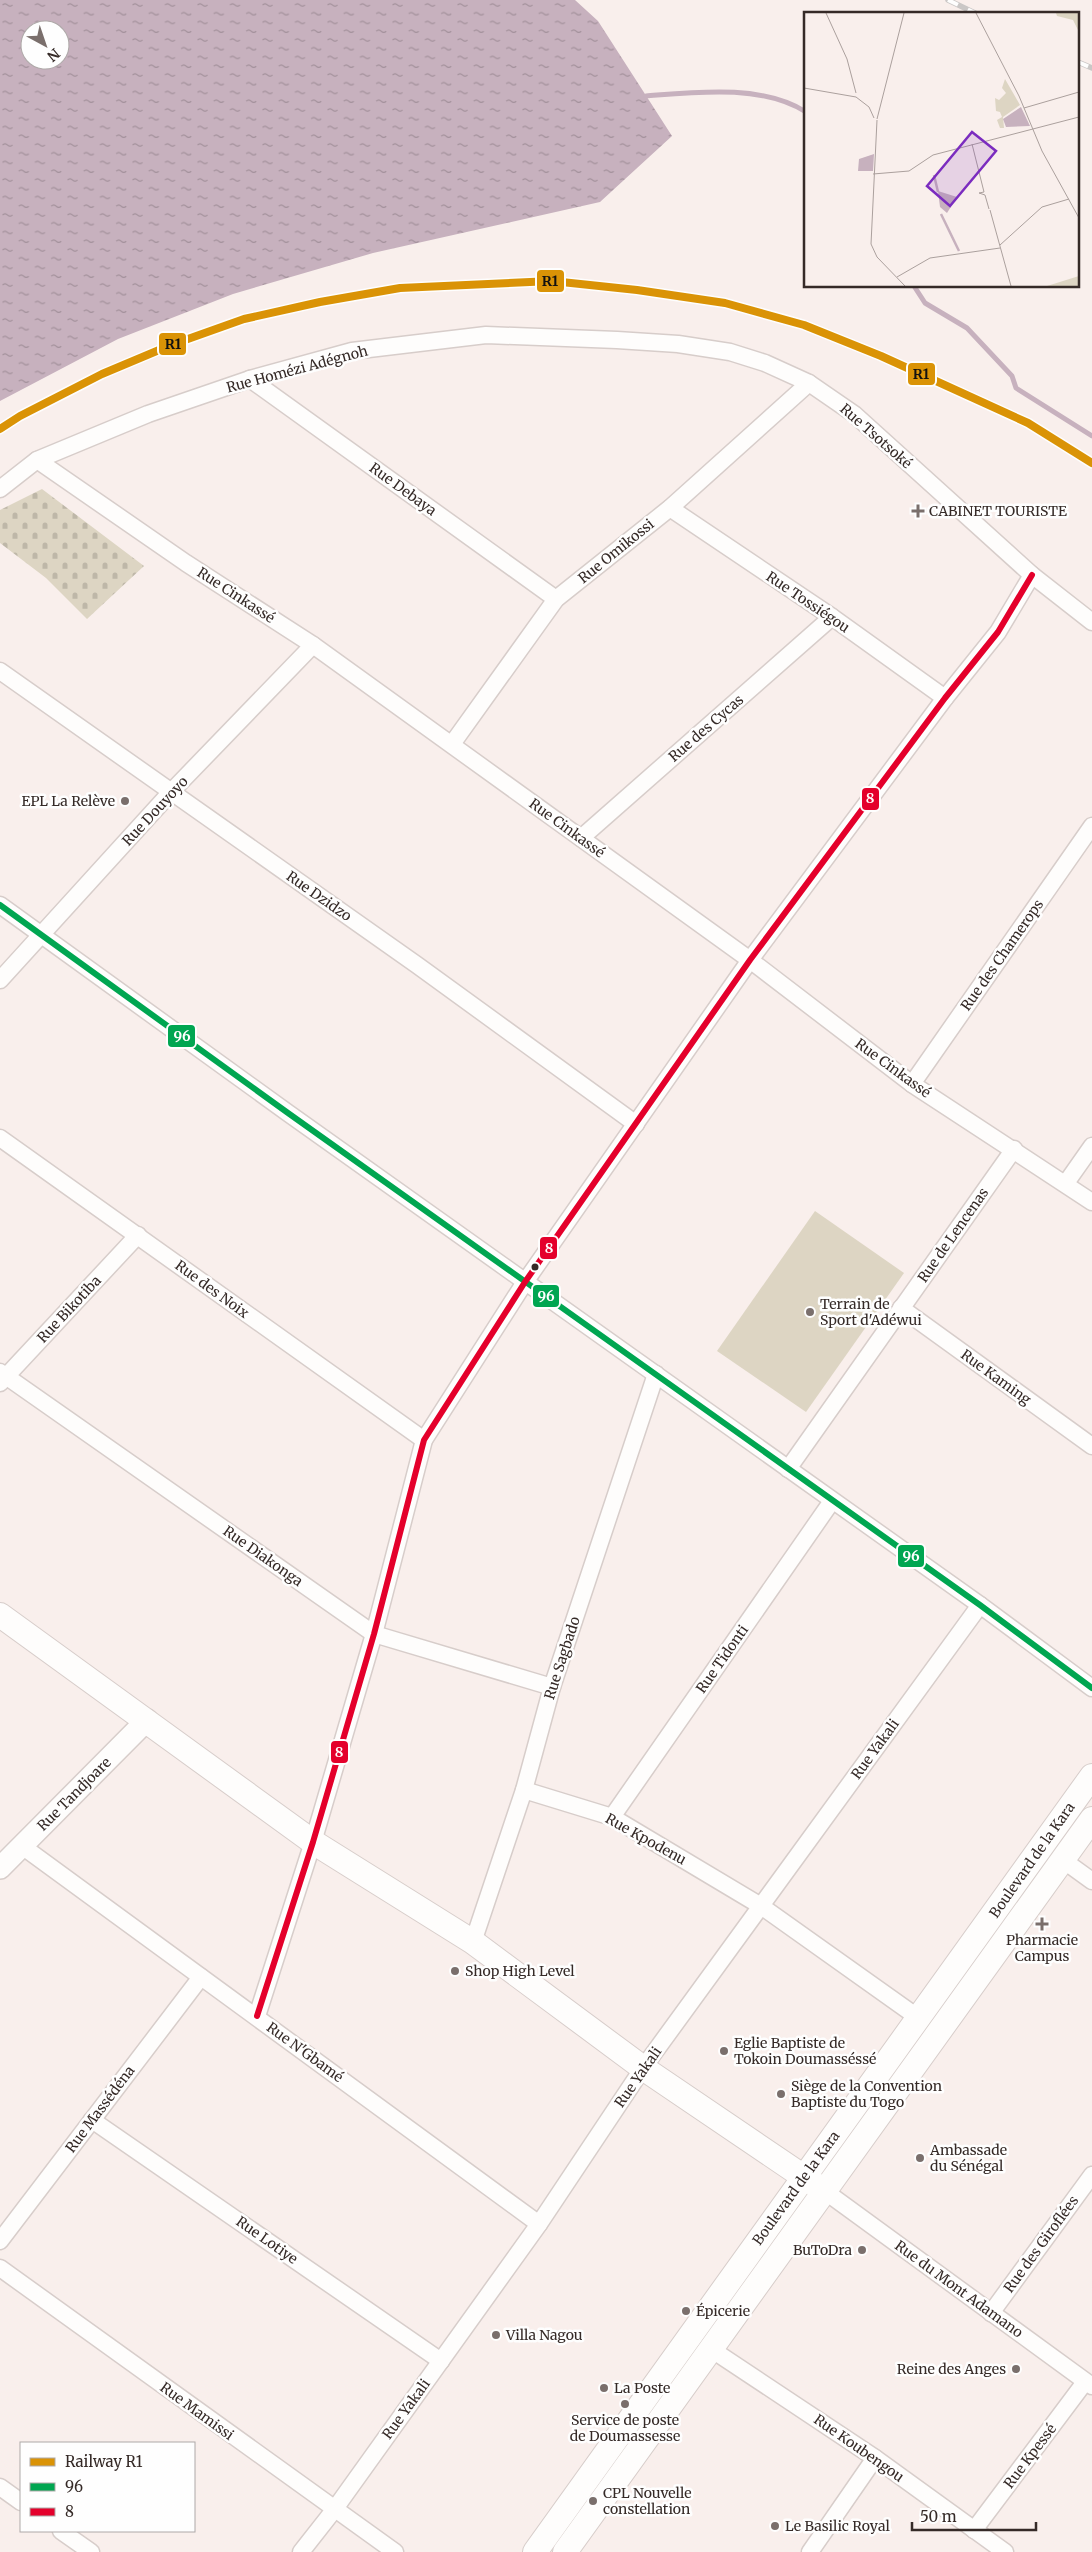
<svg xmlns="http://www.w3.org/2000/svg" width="1092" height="2552" font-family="Merriweather,serif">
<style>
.cemetery{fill:url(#cemetery-stones)}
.pitch{fill:#ddd5c3}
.water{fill:url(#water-ripples);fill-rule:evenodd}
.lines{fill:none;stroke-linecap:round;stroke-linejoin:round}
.stream{stroke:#c7b1be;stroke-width:5}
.minor-casing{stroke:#d7cdca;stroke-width:19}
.tertiary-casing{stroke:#d7cdca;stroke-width:24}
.secondary-casing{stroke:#d7cdca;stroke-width:26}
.minor{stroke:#fefdfc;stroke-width:16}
.tertiary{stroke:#fefdfc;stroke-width:21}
.secondary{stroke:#fefdfc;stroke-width:24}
.rail-casing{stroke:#cac7c6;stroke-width:5.5}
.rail{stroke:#fefefe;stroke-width:4;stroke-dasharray:11;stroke-linecap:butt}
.bus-1-casing{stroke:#fefefe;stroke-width:10}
.bus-2-casing{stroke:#fefefe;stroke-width:10}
.bus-1{stroke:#00a651;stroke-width:6}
.bus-2{stroke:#e4002b;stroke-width:6}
.rail-1-casing{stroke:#fefefe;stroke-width:11}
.rail-1{stroke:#da9306;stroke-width:8}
.poi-dot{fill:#7a6f6c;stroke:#fefefe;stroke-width:2}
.bus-dot{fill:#352a27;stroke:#fefefe;stroke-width:2}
.labels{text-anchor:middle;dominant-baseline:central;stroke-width:5;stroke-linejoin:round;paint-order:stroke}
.street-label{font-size:14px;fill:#352a27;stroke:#fefefe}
.poi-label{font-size:14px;fill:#352a27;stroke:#fefefe;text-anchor:start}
.inset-river{fill:none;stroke:#c7b1be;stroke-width:2.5}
.inset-road{fill:none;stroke:#aba09d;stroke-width:1}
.view{fill:#7b2cbf;fill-opacity:0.15;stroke:#7b2cbf;stroke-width:2.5}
.inset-edge{fill:none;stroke:#352a27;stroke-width:2.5}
.line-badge{stroke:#fefefe;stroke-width:2}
.badge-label{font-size:14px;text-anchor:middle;font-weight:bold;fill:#fff}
.pale-badge-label{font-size:14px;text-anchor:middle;font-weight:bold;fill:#111}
</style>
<defs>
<pattern id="cemetery-stones" width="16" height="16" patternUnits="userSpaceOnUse" patternTransform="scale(1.25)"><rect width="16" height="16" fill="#ddd5c3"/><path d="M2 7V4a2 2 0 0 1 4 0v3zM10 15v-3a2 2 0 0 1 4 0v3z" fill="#beb7a8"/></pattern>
<pattern id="water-ripples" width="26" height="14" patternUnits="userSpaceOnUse" patternTransform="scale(1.25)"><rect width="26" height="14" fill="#c7b1be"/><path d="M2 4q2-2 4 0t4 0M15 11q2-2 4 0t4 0" fill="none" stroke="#a2909a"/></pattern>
</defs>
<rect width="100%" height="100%" fill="#f9efec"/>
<!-- cemetery -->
<path class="cemetery" d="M 42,489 L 144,566 L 87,619 L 46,578 L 0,543 L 0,510 Z"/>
<!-- pitch -->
<path class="pitch" d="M 815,1211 L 904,1273 L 806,1412 L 717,1351 Z"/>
<!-- water -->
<path class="water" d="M 0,0 L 575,0 L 598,21 L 672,136 L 600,202 L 373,253 L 233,294 L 118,339 L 0,401 ZM 30,30 L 60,30 L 60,60 L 30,60 Z"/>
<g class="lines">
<!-- stream -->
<g class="stream">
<path d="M 646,96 C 696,92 762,84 806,112"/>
<path d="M 914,286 L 925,303 L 967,328 L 1012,376 L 1016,388 L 1092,436"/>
</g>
<defs>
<g id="minor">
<path d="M 250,379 L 556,599"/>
<path d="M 37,460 L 186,563 L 313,645 L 750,960 L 912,1084 L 1092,1202"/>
<path d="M 0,489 L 37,460 L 148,414 L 250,379 L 352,351 L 486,335 L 617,340 L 678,344 L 730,352 L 765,363 L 809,383 L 854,414 L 1032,575 L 1092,622"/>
<path d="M 670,508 L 832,617 L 945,698"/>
<path d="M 0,671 L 417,965 L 636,1124"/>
<path d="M 452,744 L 556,599 L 670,508 L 809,383"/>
<path d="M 581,838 L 832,617"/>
<path d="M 0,905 L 288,1113 L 980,1605 L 1092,1688"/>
<path d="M 0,980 L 171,792 L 313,645"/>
<path d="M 912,1084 L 1092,826"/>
<path d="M 0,1138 L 424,1440"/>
<path d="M 1066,1183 L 1092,1146"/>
<path d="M 901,1308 L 1092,1446"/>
<path d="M 0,1372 L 374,1634 L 552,1687"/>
<path d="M 0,1383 L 138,1235"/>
<path d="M 788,1469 L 1014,1149"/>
<path d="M 524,1790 L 612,1817 L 761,1906 L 920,2019"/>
<path d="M 612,1817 L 832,1501"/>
<path d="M 22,1846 L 539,2224"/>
<path d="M 1063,1860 L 1092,1881"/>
<path d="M 473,1942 L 524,1790 L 552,1687 L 656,1374"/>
<path d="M 257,2016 L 313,1842 L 374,1634 L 424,1440 L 525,1282 L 750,960 L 945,698 L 998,632 L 1032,575"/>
<path d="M 92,2120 L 441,2361"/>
<path d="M 826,2192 L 1092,2386"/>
<path d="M 0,2241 L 201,1977"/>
<path d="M 0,2268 L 395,2552"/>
<path d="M 991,2313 L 1092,2175"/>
<path d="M 711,2349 L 875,2458 L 1005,2552"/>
<path d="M 0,2487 L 21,2502"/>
<path d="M 974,2530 L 1085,2382"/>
<path d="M 61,2531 L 91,2552"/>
<path d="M 301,2552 L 334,2510 L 539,2224 L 643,2068 L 980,1605"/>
<path d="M 810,2552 L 875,2458"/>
</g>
<path id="tertiary" d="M 0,1868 L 147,1720"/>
<g id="secondary">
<path d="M 0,1615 L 313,1842 L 473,1942 L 643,2068 L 826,2192"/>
<path d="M 535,2552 L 1092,1776"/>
<path d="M 565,2552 L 1092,1819"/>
</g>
</defs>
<!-- minor casing -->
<use href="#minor" class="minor-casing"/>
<!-- tertiary casing -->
<use href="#tertiary" class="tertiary-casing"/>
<!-- secondary casing -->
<use href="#secondary" class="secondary-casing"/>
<!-- minor -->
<use href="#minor" class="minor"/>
<!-- tertiary -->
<use href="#tertiary" class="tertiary"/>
<!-- secondary -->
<use href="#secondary" class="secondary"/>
<defs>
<g id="rail">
<path d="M 948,0 L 977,14"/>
<path d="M 1078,62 L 1092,68"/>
</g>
</defs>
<!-- rail casing -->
<use href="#rail" class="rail-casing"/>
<!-- rail -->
<use href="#rail" class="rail"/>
<defs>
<path id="bus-1" d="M 0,905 L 288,1113 L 980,1605 L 1092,1688"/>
<path id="bus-2" d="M 257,2016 L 313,1842 L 374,1634 L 424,1440 L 525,1282 L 750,960 L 945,698 L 998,632 L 1032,575"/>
</defs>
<!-- bus-1 casing -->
<use href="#bus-1" class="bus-1-casing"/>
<!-- bus-2 casing -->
<use href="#bus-2" class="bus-2-casing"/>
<!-- bus-1 -->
<use href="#bus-1" class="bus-1"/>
<!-- bus-2 -->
<use href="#bus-2" class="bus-2"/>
<defs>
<path id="rail-1" d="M 0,429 L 20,416 L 102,374 L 171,345 L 244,319 L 320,302 L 400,288 L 552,281 L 637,290 L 725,303 L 804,325 L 881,356 L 1028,423 L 1092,463"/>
</defs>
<!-- rail-1 casing -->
<use href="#rail-1" class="rail-1-casing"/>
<!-- rail-1 -->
<use href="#rail-1" class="rail-1"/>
</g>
<!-- markers -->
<g class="poi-dot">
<path d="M915.5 503.5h5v5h5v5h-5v5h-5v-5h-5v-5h5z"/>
<circle cx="125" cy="801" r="5"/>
<circle cx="810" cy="1312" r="5"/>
<path d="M1039.5 1916.5h5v5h5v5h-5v5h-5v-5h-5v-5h5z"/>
<circle cx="455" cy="1971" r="5"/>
<circle cx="724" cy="2051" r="5"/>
<circle cx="781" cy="2094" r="5"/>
<circle cx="920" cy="2158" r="5"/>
<circle cx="862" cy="2250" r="5"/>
<circle cx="686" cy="2311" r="5"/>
<circle cx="496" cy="2335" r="5"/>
<circle cx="1016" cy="2369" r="5"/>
<circle cx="604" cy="2388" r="5"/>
<circle cx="625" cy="2404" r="5"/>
<circle cx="593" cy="2501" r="5"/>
<circle cx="775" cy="2526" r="5"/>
</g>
<circle class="bus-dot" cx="535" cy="1267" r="4.5"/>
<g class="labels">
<!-- street labels -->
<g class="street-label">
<text transform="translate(297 369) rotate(-15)">Rue Homézi Adégnoh</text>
<text transform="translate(876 436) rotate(41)">Rue Tsotsoké</text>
<text transform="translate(403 489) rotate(36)">Rue Debaya</text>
<text transform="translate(616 551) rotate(-39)">Rue Omikossi</text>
<text transform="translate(236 595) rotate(33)">Rue Cinkassé</text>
<text transform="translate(808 602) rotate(34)">Rue Tossiégou</text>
<text transform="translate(706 728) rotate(-41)">Rue des Cycas</text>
<text transform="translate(155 811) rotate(-47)">Rue Douyoyo</text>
<text transform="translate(567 828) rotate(36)">Rue Cinkassé</text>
<text transform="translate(319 896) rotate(35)">Rue Dzidzo</text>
<text transform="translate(1002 955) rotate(-55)">Rue des Chamerops</text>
<text transform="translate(893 1068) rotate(36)">Rue Cinkassé</text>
<text transform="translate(953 1235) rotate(-55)">Rue de Lencenas</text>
<text transform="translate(212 1289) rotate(36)">Rue des Noix</text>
<text transform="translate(69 1309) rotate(-47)">Rue Bikotiba</text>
<text transform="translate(996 1377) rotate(36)">Rue Kaming</text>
<text transform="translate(263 1556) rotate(35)">Rue Diakonga</text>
<text transform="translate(562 1658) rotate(-72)">Rue Sagbado</text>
<text transform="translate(722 1659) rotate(-55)">Rue Tidonti</text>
<text transform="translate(875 1749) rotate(-54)">Rue Yakali</text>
<text transform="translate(74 1794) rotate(-45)">Rue Tandjoare</text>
<text transform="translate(646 1839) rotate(29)">Rue Kpodenu</text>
<text transform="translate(1032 1860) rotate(-55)">Boulevard de la Kara</text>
<text transform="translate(305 2052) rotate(36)">Rue N'Gbamé</text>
<text transform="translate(638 2077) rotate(-55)">Rue Yakali</text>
<text transform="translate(100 2109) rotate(-53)">Rue Massédéna</text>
<text transform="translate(796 2188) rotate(-54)">Boulevard de la Kara</text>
<text transform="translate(267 2240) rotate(35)">Rue Lotiye</text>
<text transform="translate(1041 2244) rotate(-54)">Rue des Giroflées</text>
<text transform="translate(959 2289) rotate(36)">Rue du Mont Adamano</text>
<text transform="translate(406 2409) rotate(-54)">Rue Yakali</text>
<text transform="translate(197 2411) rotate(36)">Rue Mamissi</text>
<text transform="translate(859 2448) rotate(35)">Rue Koubengou</text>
<text transform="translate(1030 2456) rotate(-53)">Rue Kpessé</text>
</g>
<!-- poi labels -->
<g class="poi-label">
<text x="929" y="511">CABINET TOURISTE</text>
<text x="115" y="801" text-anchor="end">EPL La Relève</text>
<text x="820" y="1304">Terrain de<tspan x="820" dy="16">Sport d'Adéwui</tspan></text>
<text x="1042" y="1940" text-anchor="middle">Pharmacie<tspan x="1042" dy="16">Campus</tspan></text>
<text x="465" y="1971">Shop High Level</text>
<text x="734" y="2043">Eglie Baptiste de<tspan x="734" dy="16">Tokoin Doumasséssé</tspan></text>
<text x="791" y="2086">Siège de la Convention<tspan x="791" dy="16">Baptiste du Togo</tspan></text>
<text x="930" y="2150">Ambassade<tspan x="930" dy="16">du Sénégal</tspan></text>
<text x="852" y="2250" text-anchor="end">BuToDra</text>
<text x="696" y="2311">Épicerie</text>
<text x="506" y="2335">Villa Nagou</text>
<text x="1006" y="2369" text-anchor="end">Reine des Anges</text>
<text x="614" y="2388">La Poste</text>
<text x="625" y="2420" text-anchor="middle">Service de poste<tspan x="625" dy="16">de Doumassesse</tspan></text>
<text x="603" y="2493">CPL Nouvelle<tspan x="603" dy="16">constellation</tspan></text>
<text x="785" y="2526">Le Basilic Royal</text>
</g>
</g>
<!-- overview -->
<g transform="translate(804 12)">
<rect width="275" height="275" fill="#f9efec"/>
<path d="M 252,1 L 275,1 L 275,20 L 269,8 L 253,4 ZM 201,67 L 216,93 L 199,105 L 200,116 L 196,116 L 193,108 L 198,105 L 196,100 L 192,99 L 191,86 L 195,88 L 202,81 L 198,76 ZM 275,264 L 275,274 L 243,274 Z" fill="#ddd5c3"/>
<path d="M 217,95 L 226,114 L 202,115 L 199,107 ZM 70,142 L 69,159 L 54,159 L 55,147 ZM 134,179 L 153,185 L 143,201 L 136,195 Z" fill="#c7b1be"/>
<path class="inset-river" d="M 130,163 L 134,180M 137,202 L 155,239"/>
<path class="inset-road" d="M 22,1 L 43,47 L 52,81M 172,1 L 215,84 L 238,139 L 275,206M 0,76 L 52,85 L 65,95 L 70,106M 220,96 L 275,80M 73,107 L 100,1M 73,108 L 67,232 L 73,245 L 101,274M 168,132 L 180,180 L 175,181 L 181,183 L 185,197M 69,162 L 105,159 L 129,143 L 275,105M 186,198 L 207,274M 196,233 L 238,195 L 265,187M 93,265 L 126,246 L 196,236"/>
<path class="view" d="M 168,120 L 192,139 L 146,194 L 123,174 Z"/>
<rect width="275" height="275" class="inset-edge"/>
</g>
<g class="line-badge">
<rect x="536" y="269" width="29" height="24" rx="5" fill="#da9306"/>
<rect x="158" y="332" width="29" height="24" rx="5" fill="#da9306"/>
<rect x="907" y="362" width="29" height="24" rx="5" fill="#da9306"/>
<rect x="861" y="787" width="19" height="24" rx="5" fill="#e4002b"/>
<rect x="167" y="1024" width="29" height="24" rx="5" fill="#00a651"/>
<rect x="539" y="1236" width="19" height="24" rx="5" fill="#e4002b"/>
<rect x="532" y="1284" width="28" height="24" rx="5" fill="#00a651"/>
<rect x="897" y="1544" width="28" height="24" rx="5" fill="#00a651"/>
<rect x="330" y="1740" width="19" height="24" rx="5" fill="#e4002b"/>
</g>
<g class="badge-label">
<text x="870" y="803">8</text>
<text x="182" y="1041">96</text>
<text x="549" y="1253">8</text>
<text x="546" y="1301">96</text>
<text x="911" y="1561">96</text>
<text x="339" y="1757">8</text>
</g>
<g class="pale-badge-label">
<text x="550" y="286">R1</text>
<text x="173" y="349">R1</text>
<text x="921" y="379">R1</text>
</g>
<!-- legend -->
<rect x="20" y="2442" width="175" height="90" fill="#fefefe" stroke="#aea9a8"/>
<rect x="30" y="2458" width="25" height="8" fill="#da9306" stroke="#aea9a8"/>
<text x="65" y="2467" font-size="15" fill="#352a27">Railway R1</text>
<rect x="30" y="2483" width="25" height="8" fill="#00a651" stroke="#aea9a8"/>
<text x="65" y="2492" font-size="15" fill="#352a27">96</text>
<rect x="30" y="2508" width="25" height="8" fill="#e4002b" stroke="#aea9a8"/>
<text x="65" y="2517" font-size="15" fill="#352a27">8</text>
<!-- north arrow -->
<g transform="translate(45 45) rotate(140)"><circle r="24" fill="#fefefe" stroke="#aea9a8"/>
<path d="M0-4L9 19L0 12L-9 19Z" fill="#7a6f6c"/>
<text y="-8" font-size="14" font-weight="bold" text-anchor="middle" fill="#352a27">N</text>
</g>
<!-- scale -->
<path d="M912 2522v8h124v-8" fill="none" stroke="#352a27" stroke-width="2.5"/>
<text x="920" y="2522" font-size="15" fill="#352a27" stroke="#fefefe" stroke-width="4" paint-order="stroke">50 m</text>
</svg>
